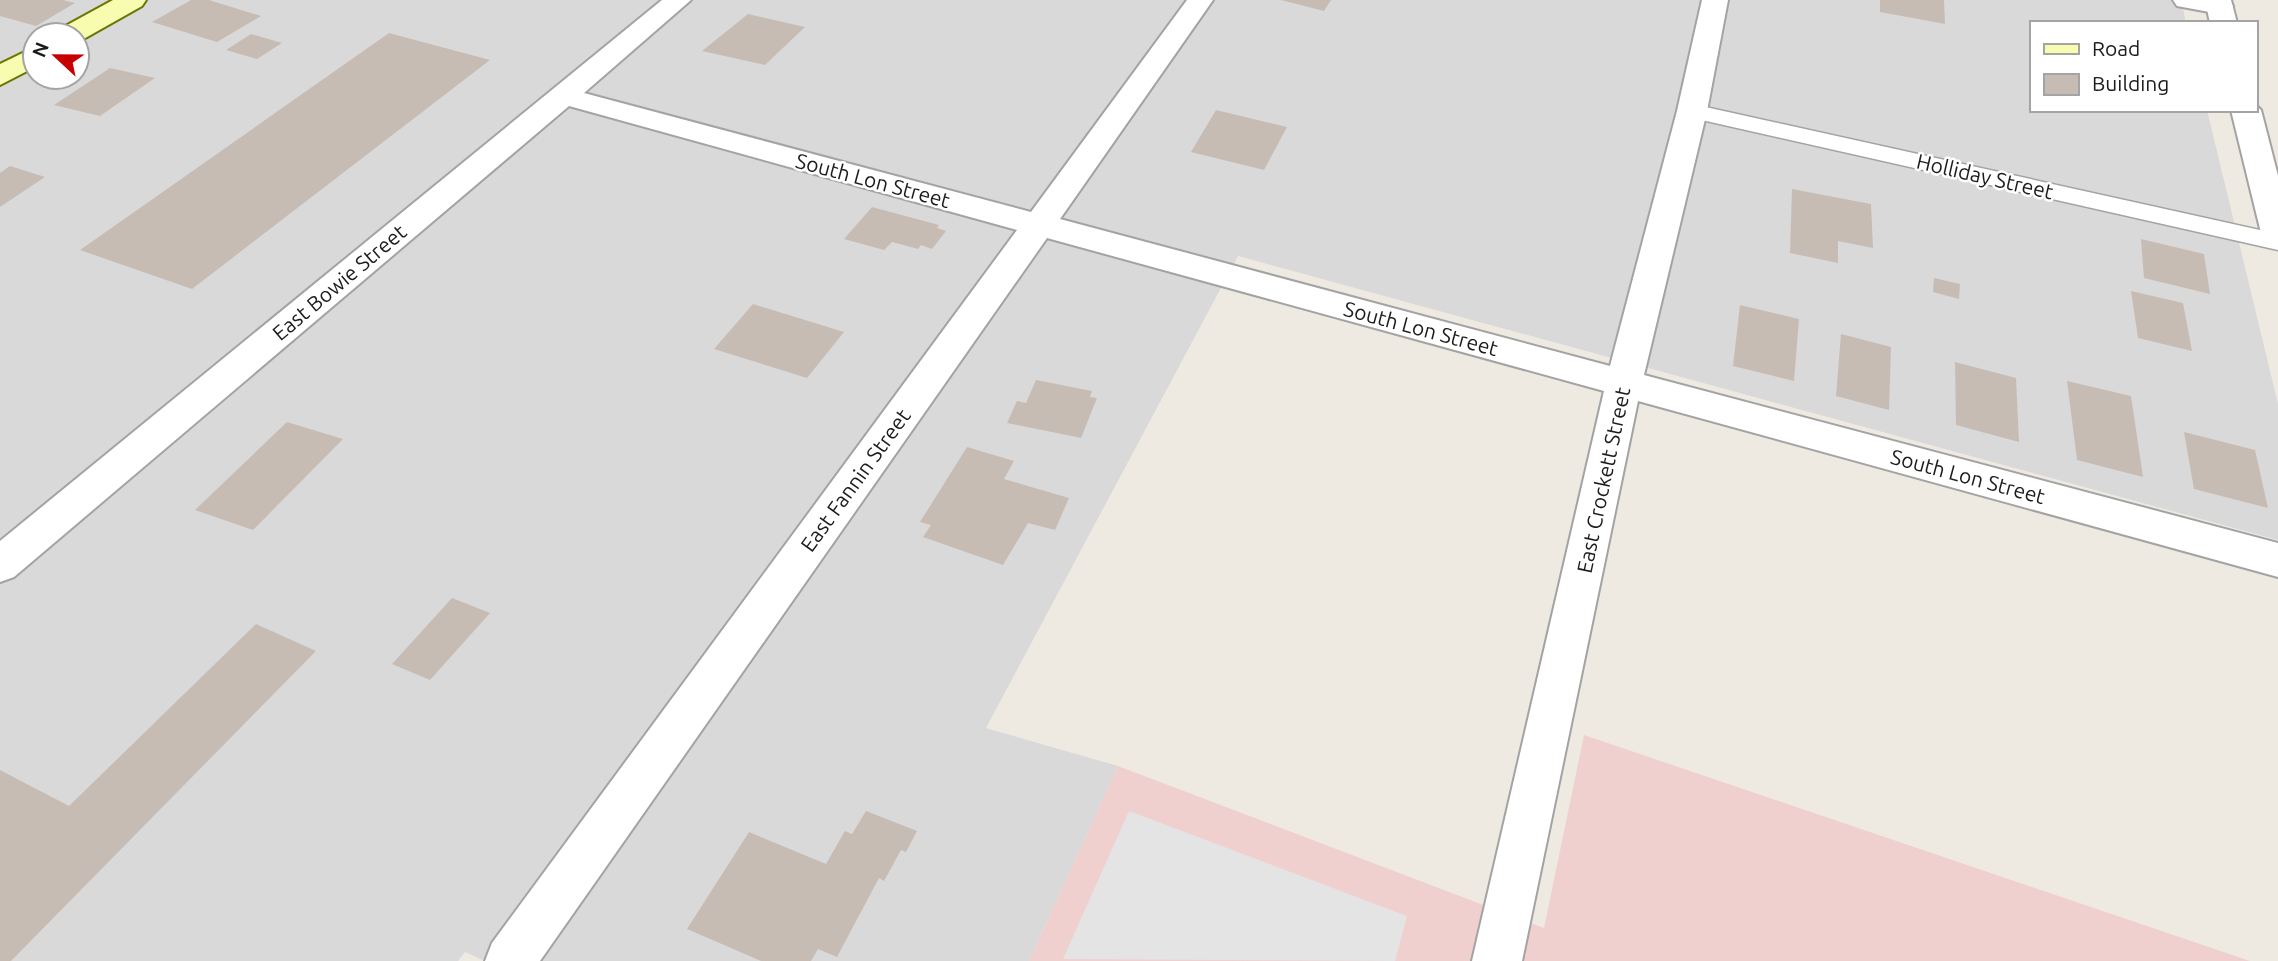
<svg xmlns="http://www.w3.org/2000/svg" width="2278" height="961" font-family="Ubuntu,sans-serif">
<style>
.residential{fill:#dad9d9;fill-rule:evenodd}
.commercial{fill:#f0d0cf}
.parking{fill:#e4e4e4}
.building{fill:#c6bcb4}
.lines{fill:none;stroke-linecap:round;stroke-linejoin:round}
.service-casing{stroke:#a3a3a3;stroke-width:3}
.minor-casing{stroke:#a3a3a3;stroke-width:4}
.tertiary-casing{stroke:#a3a3a3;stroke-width:4}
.secondary-casing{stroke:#697600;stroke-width:4}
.service{fill:#fff;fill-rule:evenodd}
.minor{fill:#fff;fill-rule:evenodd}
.tertiary{fill:#fff;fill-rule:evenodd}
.secondary{fill:#f8fcb1;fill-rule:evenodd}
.labels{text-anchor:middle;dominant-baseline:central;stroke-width:5;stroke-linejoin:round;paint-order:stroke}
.street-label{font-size:21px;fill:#1c1c1c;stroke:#fff}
</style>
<rect width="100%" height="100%" fill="#eeeae1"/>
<!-- residential -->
<path class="residential" d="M 0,0 L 2181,0 L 2186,23 L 2031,23 L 2031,110 L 2207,110 L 2278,404 L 2278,540 L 1238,256 L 986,728 L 1118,766 L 1029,961 L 485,961 L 465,952 L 458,961 L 0,961 ZM 35,35 L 77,35 L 77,77 L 35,77 Z"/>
<!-- commercial -->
<path class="commercial" d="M 1584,735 L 2250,961 L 1029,961 L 1118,766 L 1544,928 Z"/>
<!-- parking -->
<path class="parking" d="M 1129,811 L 1407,916 L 1395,961 L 1063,959 Z"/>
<!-- building -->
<g class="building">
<path d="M 0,0 L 63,0 L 75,3 L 36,26 L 0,16 Z"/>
<path d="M 191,0 L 209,0 L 261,16 L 217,42 L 152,22 Z"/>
<path d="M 1281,0 L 1331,0 L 1324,11 Z"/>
<path d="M 1880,0 L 1944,0 L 1945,24 L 1880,12 Z"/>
<path d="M 748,14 L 805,27 L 765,65 L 702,51 Z"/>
<path d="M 389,33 L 490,60 L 192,289 L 80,250 Z"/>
<path d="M 251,34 L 282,43 L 257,59 L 226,50 Z"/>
<path d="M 110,68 L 155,78 L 100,116 L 54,105 Z"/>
<path d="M 1216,110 L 1287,127 L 1264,170 L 1191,152 Z"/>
<path d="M 10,166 L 45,177 L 0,207 L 0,173 Z"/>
<path d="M 1792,189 L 1871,204 L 1873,248 L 1838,241 L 1838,263 L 1790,253 Z"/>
<path d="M 872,207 L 939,225 L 937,228 L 946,231 L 932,249 L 921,245 L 918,249 L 892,242 L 884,250 L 844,239 Z"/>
<path d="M 2141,239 L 2204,254 L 2210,294 L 2144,278 Z"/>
<path d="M 1934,278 L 1960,284 L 1959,299 L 1933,292 Z"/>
<path d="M 2131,291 L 2183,303 L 2192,351 L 2138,338 Z"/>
<path d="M 753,304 L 844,332 L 807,378 L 714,349 Z"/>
<path d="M 1740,305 L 1799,319 L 1794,381 L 1733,366 Z"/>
<path d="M 1841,334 L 1891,347 L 1889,410 L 1836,396 Z"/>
<path d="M 1955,362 L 2016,378 L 2019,442 L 1956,425 Z"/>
<path d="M 1036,380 L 1092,391 L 1090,397 L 1097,398 L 1081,438 L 1007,423 L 1017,401 L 1026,403 Z"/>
<path d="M 2067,381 L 2131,396 L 2143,477 L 2077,460 Z"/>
<path d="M 287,422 L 343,439 L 253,530 L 195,510 Z"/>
<path d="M 2184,432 L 2255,450 L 2268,508 L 2194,489 Z"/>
<path d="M 967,447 L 1014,461 L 1004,479 L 1069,498 L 1055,530 L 1028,523 L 1003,565 L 923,537 L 931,525 L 920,522 Z"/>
<path d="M 452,598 L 490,613 L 430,680 L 392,664 Z"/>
<path d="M 256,624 L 316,651 L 11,961 L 0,961 L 0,770 L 69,806 Z"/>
<path d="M 866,811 L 917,831 L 906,852 L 901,850 L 884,881 L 879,878 L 837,957 L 818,949 L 811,961 L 761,961 L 687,929 L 749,832 L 826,864 L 845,831 L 852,834 Z"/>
</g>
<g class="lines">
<defs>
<path id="service" d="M 1692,104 L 2278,234 L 2278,250 L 1684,116 L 1681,111 L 1684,106 Z"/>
<g id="minor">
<path d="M 662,0 L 691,0 L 584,93 L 1031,212 L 1187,0 L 1213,0 L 1060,219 L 1610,366 L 1677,111 L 1702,0 L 1728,0 L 1707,111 L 1644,375 L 2278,543 L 2278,577 L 1638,401 L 1522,961 L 1472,961 L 1604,391 L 1047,238 L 540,961 L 485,961 L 492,943 L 1017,230 L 569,106 L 14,577 L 0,582 L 0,541 Z"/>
<path d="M 2173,0 L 2228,0 L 2233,6 L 2229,12 L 2220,14 L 2177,6 Z"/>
</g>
<g id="tertiary">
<path d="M 2205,0 L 2231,0 L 2237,23 L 2210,23 Z"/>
<path d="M 2255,104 L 2261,110 L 2278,176 L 2278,248 L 2267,244 L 2262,237 L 2231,110 L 2255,110 Z"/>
</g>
<g id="secondary">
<path d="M 113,0 L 146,0 L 142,6 L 80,41 L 77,41 L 77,35 L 56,35 L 60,29 Z"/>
<path d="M 35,47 L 35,67 L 0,85 L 0,64 Z"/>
</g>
</defs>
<!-- service casing -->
<use href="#service" class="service-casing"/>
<!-- minor casing -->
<use href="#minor" class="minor-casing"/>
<!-- tertiary casing -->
<use href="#tertiary" class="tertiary-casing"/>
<!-- secondary casing -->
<use href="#secondary" class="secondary-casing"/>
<!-- service -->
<use href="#service" class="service"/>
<!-- minor -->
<use href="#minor" class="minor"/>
<!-- tertiary -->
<use href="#tertiary" class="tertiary"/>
<!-- secondary -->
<use href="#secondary" class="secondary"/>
</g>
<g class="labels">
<!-- street labels -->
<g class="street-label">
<text transform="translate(1985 176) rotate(13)">Holliday Street</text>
<text transform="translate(873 180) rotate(15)">South Lon Street</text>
<text transform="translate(339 282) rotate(-40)">East Bowie Street</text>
<text transform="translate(1421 328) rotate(15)">South Lon Street</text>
<text transform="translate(1968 476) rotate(15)">South Lon Street</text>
<text transform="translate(855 480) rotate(-54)">East Fannin Street</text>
<text transform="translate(1603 480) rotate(-78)">East Crockett Street</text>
</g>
</g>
<!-- legend -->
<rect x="2030" y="21" width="228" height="91" fill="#ffffff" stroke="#a4a4a4" stroke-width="2"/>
<rect x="2044" y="44" width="35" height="10" fill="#f8fcb1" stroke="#a4a4a4" stroke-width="2"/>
<text x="2092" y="56" font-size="21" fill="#1c1c1c">Road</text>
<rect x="2044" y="74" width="35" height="21" fill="#c6bcb4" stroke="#a4a4a4" stroke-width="2"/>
<text x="2092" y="91" font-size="21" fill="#1c1c1c">Building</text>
<!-- north arrow -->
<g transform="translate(56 56) rotate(292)"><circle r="33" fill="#ffffff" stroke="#a4a4a4" stroke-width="2"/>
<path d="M0-5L12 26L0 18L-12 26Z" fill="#c80100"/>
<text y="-10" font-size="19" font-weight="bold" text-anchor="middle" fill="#1c1c1c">N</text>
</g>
</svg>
